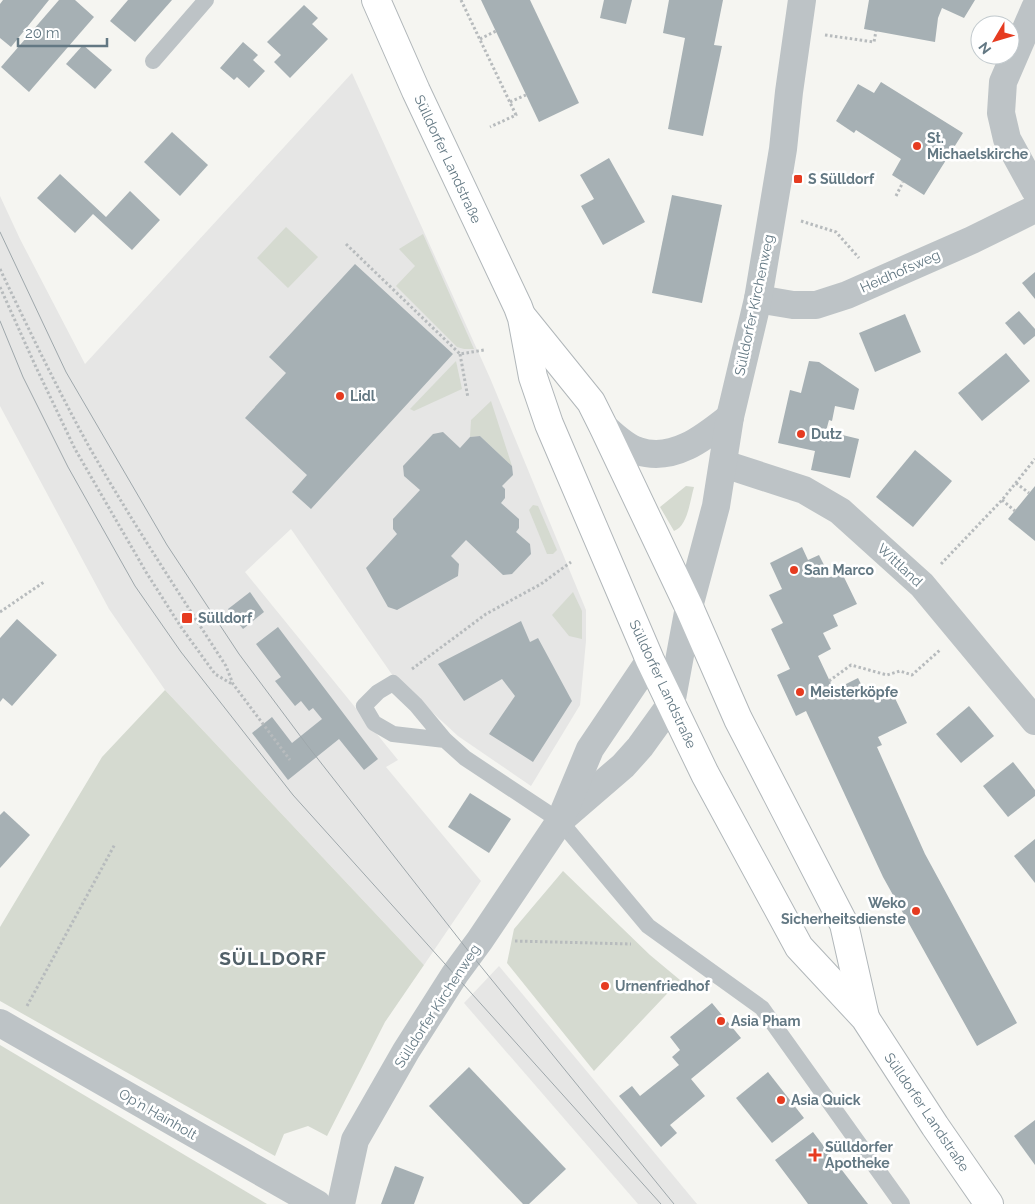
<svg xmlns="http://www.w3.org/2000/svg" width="1035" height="1204" font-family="Raleway,sans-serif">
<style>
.built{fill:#e6e6e5}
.green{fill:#d5dad0}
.building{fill:#a6b0b4}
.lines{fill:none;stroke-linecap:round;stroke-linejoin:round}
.primary-casing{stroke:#b1b7ba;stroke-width:30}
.path{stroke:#b7bbbd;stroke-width:3;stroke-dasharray:2.5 2.5;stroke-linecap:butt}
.service{stroke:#bdc3c6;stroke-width:16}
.minor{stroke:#bdc3c6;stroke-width:28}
.tertiary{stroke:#bdc3c6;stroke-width:28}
.primary{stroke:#fff;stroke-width:28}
.tram{stroke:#9ea7ab;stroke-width:1}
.poi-dot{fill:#e63b20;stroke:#fff;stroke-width:2}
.labels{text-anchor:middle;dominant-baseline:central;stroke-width:5;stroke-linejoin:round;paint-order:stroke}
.poi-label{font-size:14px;font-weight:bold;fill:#637883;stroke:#fff;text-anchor:start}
.street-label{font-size:14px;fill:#637883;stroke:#fff}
.district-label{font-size:19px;font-weight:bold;letter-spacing:1px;fill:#516068;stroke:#fff}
</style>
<rect width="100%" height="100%" fill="#f5f5f1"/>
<!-- built -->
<g class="built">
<path d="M 352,73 L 490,378 L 586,610 L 586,641 L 580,705 L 531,786 L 458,736 L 393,676 L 291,529 L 245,572 L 398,760 L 386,767 L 481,881 L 424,965 L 165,690 L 109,609 L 0,406 L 0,196 L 20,239 L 85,364 Z"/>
<path d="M 499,966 L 594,1080 L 697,1204 L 638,1204 L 464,1003 Z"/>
</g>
<!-- green -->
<g class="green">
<path d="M 286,227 L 318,257 L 288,288 L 257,258 Z"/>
<path d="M 423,234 L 474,349 L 464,349 L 457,347 L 396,286 L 415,266 L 399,249 Z"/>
<path d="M 456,361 L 462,389 L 414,411 L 410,409 Z"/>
<path d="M 491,401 L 512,466 L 480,436 L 470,437 L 471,420 Z"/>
<path d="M 686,486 L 694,487 C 690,500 688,526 674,531 L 660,507 Z"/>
<path d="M 533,505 L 538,506 L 557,550 L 553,554 L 547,554 L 529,510 Z"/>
<path d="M 573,592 L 582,611 L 582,639 L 569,636 L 552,615 Z"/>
<path d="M 165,690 L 424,965 L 385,1022 L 327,1136 L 308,1126 L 284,1134 L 275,1156 L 0,1001 L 0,927 L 102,757 Z"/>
<path d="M 563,871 L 650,955 L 680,980 L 594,1071 L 507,963 L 514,929 Z"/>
<path d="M 0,1045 L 267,1204 L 0,1204 Z"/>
</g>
<!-- building -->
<g class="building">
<path d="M 3,0 L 49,0 L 11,47 L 0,38 L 0,4 Z"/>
<path d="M 59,0 L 75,0 L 94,17 L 29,92 L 1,67 Z"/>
<path d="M 128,0 L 172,0 L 135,42 L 110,21 Z"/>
<path d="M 481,0 L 530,0 L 579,103 L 539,122 Z"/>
<path d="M 604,0 L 632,0 L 626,24 L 600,18 Z"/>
<path d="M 669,0 L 723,0 L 714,45 L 722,46 L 703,136 L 668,129 L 685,38 L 663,33 Z"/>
<path d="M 869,0 L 975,0 L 964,18 L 942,8 L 938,18 L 935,42 L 864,29 Z"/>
<path d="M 304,5 L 318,18 L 312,24 L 328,39 L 290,78 L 274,62 L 281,55 L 267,42 Z"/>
<path d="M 243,42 L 258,55 L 253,60 L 265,71 L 249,88 L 237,77 L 234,80 L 220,68 Z"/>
<path d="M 83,45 L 112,70 L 95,89 L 66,64 Z"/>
<path d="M 881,82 L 963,133 L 924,195 L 892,175 L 901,159 L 856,130 L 854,133 L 836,121 L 858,84 L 874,93 Z"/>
<path d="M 172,132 L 208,165 L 180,196 L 144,162 Z"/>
<path d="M 609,158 L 645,222 L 603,245 L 581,206 L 594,199 L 580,175 Z"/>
<path d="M 60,174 L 106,217 L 130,191 L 160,220 L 132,250 L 93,214 L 75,233 L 37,198 Z"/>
<path d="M 672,195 L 722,205 L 702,303 L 652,293 Z"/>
<path d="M 355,264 L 453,354 L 311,509 L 292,492 L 307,475 L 245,418 L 286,373 L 269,357 Z"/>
<path d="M 1035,272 L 1035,299 L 1022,283 Z"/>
<path d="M 1019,311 L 1035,329 L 1035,336 L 1024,345 L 1005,323 Z"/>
<path d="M 905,314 L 921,352 L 875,372 L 859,333 Z"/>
<path d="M 1006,353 L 1030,381 L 982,421 L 958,393 Z"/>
<path d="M 809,361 L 819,362 L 859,389 L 854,410 L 835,406 L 832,421 L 829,420 L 826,431 L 859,439 L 850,478 L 811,470 L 815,451 L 778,443 L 790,390 L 801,393 Z"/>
<path d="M 443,432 L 460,448 L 470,437 L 480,436 L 512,466 L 513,475 L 502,486 L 505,489 L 505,498 L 501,503 L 519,519 L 519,528 L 516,532 L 530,544 L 531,554 L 512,574 L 503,575 L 466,540 L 451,556 L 459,564 L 458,576 L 397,610 L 388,607 L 366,568 L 397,534 L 393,529 L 393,519 L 420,490 L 404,476 L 403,466 L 433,434 Z"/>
<path d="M 915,450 L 952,481 L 913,527 L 876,497 Z"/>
<path d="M 1035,486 L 1035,541 L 1008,519 Z"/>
<path d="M 802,547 L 808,560 L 819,555 L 830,577 L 841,571 L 857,604 L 833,615 L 838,626 L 823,633 L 831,649 L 818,656 L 834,690 L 858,678 L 865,692 L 872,689 L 877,700 L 892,692 L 907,723 L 878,737 L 882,745 L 877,747 L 925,854 L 1017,1023 L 977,1046 L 883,877 L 806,711 L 796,716 L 777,675 L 790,669 L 771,629 L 783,623 L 769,595 L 782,589 L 770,563 Z"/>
<path d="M 250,592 L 264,612 L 243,629 L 228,609 Z"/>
<path d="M 17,619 L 57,655 L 12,706 L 3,698 L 0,702 L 0,638 Z"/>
<path d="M 521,621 L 530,642 L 538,638 L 572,701 L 533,762 L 489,734 L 515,696 L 502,679 L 464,701 L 438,664 Z"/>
<path d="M 278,627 L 378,759 L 364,770 L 339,739 L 288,780 L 252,733 L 272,717 L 292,743 L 322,719 L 313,708 L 309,711 L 301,701 L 295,706 L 275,681 L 281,677 L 256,644 Z"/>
<path d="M 969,706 L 994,736 L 961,763 L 936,734 Z"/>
<path d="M 1013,762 L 1035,790 L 1035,796 L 1008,817 L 983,786 Z"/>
<path d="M 470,793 L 511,819 L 489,853 L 448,827 Z"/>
<path d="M 4,811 L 30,835 L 0,868 L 0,815 Z"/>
<path d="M 1035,839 L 1035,883 L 1014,856 Z"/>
<path d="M 712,1003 L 741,1038 L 691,1079 L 705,1096 L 670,1125 L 677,1133 L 661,1147 L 619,1096 L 632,1086 L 640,1096 L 679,1065 L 672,1057 L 680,1050 L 670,1037 Z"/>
<path d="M 469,1067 L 566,1169 L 529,1204 L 523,1204 L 429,1106 Z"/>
<path d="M 768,1072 L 804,1118 L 772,1143 L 736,1098 Z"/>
<path d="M 1035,1120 L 1035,1165 L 1014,1136 Z"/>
<path d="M 813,1132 L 838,1165 L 868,1204 L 808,1204 L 800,1193 L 775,1160 Z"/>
<path d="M 395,1166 L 424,1177 L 414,1204 L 381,1204 Z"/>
</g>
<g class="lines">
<defs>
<g id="primary">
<path d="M 376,0 L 416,91 L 518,307 L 522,318 L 533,377 L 549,424 L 650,660 L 705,774 L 799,947 L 865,1018 L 935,1126 L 989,1204"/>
<path d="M 524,319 L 591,402 L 603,426 L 689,607 L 738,719 L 844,924 L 865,1017"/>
</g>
</defs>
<!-- primary casing -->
<use href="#primary" class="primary-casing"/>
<!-- path -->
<g class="path">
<path d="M 461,0 L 516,115 L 490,127"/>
<path d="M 825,35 L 874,42 L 876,31"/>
<path d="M 480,39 L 496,31"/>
<path d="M 510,102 L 526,95"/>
<path d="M 896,196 L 903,182"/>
<path d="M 801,221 L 836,232 L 859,258"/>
<path d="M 346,244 L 460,354 L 484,350"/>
<path d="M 0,269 C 28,328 56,386 87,443 C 130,519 179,593 226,666 L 233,684 L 290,760"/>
<path d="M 0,287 L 35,365 L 75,449 L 146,572 L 181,627 L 215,674 L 232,684"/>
<path d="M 460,354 L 468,398"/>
<path d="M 1016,483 L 1029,493"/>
<path d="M 1002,500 L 1015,511"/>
<path d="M 941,564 L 1002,500 L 1035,459"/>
<path d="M 0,612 L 44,582"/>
<path d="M 412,669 L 486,614 L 541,584 L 571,562"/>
<path d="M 829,681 L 851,665 L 887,675 L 900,671 L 912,675 L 940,650"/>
<path d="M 515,941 L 631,944"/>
<path d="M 27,1006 L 115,844"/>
</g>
<!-- service -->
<g class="service">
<path d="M 153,61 L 206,0"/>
<path d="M 445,740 L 393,734 L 374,723 L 364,706 L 378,692 L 393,683 L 416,705 L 445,740 L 465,758 L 560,821 L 648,926 L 762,1008 L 902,1204"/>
</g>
<!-- minor -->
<g class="minor">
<path d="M 1035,8 L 1003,82 L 1001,113 L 1007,139 L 1035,190"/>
<path d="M 758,299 L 793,305 L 816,305 L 847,295 L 972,240 L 1035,209"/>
<path d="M 724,464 L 804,490 L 840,511 L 922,585 L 1035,721"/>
<path d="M 565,816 L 623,766 L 640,747 L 671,704"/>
<path d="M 0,1023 L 317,1204"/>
<path d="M 341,1204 L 355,1140 L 406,1051 L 455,974 L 480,940 L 560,821 L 590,749 L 650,660"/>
</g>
<!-- tertiary -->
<g class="tertiary">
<path d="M 603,426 C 614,436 625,447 638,451 C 673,463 705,437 730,417"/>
<path d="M 671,704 L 689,607 L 716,506 L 730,417 L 758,299 L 783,149 L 789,92 L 802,0"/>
</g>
<!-- primary -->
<use href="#primary" class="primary"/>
<!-- tram -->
<g class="tram">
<path d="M 0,232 L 66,372 L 167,545 L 239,654 L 307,745 L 470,953 L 674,1204"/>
<path d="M 0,321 L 23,377 L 68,467 L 135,586 L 181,652 L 293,795 L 661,1204"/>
</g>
</g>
<!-- markers -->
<g class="poi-dot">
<circle cx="917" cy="146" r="5"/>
<rect x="793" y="174" width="10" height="10" rx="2.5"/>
<circle cx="340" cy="396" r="5"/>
<circle cx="801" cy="434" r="5"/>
<circle cx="794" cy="570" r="5"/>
<rect x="181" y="612" width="12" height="12" rx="2.5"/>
<circle cx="800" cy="692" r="5"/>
<circle cx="916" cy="911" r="5"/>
<circle cx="605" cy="986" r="5"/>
<circle cx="721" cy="1021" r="5"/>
<circle cx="781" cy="1100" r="5"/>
<path d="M812.5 1147.5h5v5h5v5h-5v5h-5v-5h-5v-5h5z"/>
</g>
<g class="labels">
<!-- poi labels -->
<g class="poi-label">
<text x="927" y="138">St.<tspan x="927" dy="16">Michaelskirche</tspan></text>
<text x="808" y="179">S Sülldorf</text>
<text x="350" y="396">Lidl</text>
<text x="811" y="434">Dutz</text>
<text x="804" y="570">San Marco</text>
<text x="198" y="618">Sülldorf</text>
<text x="810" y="692">Meisterköpfe</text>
<text x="906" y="903" text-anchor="end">Weko<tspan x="906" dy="16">Sicherheitsdienste</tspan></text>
<text x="615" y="986">Urnenfriedhof</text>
<text x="731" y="1021">Asia Pham</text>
<text x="791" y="1100">Asia Quick</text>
<text x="825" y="1147">Sülldorfer<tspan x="825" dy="16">Apotheke</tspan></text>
</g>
<!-- street labels -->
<g class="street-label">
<text transform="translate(448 159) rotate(65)">Sülldorfer Landstraße</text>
<text transform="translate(900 271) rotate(-24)">Heidhofsweg</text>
<text transform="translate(754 305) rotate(-78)">Sülldorfer Kirchenweg</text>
<text transform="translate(900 565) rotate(43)">Wittland</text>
<text transform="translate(663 684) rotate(65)">Sülldorfer Landstraße</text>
<text transform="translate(437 1006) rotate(-57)">Sülldorfer Kirchenweg</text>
<text transform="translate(927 1112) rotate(56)">Sülldorfer Landstraße</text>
<text transform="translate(158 1114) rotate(30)">Op'n Hainholt</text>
</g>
<!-- district labels -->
<g class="district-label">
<text x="273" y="958">SÜLLDORF</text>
</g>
</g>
<!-- north arrow -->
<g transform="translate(995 40) rotate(232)"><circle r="24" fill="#ffffff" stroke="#c1c9cd"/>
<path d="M0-4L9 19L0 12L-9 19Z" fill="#e63b20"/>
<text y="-8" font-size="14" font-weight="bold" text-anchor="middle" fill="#637883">N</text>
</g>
<!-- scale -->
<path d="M18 38v8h89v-8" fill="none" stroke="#637883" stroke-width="2.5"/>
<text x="25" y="38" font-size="15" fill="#637883" stroke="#ffffff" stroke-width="4" paint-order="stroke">20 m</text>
</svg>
